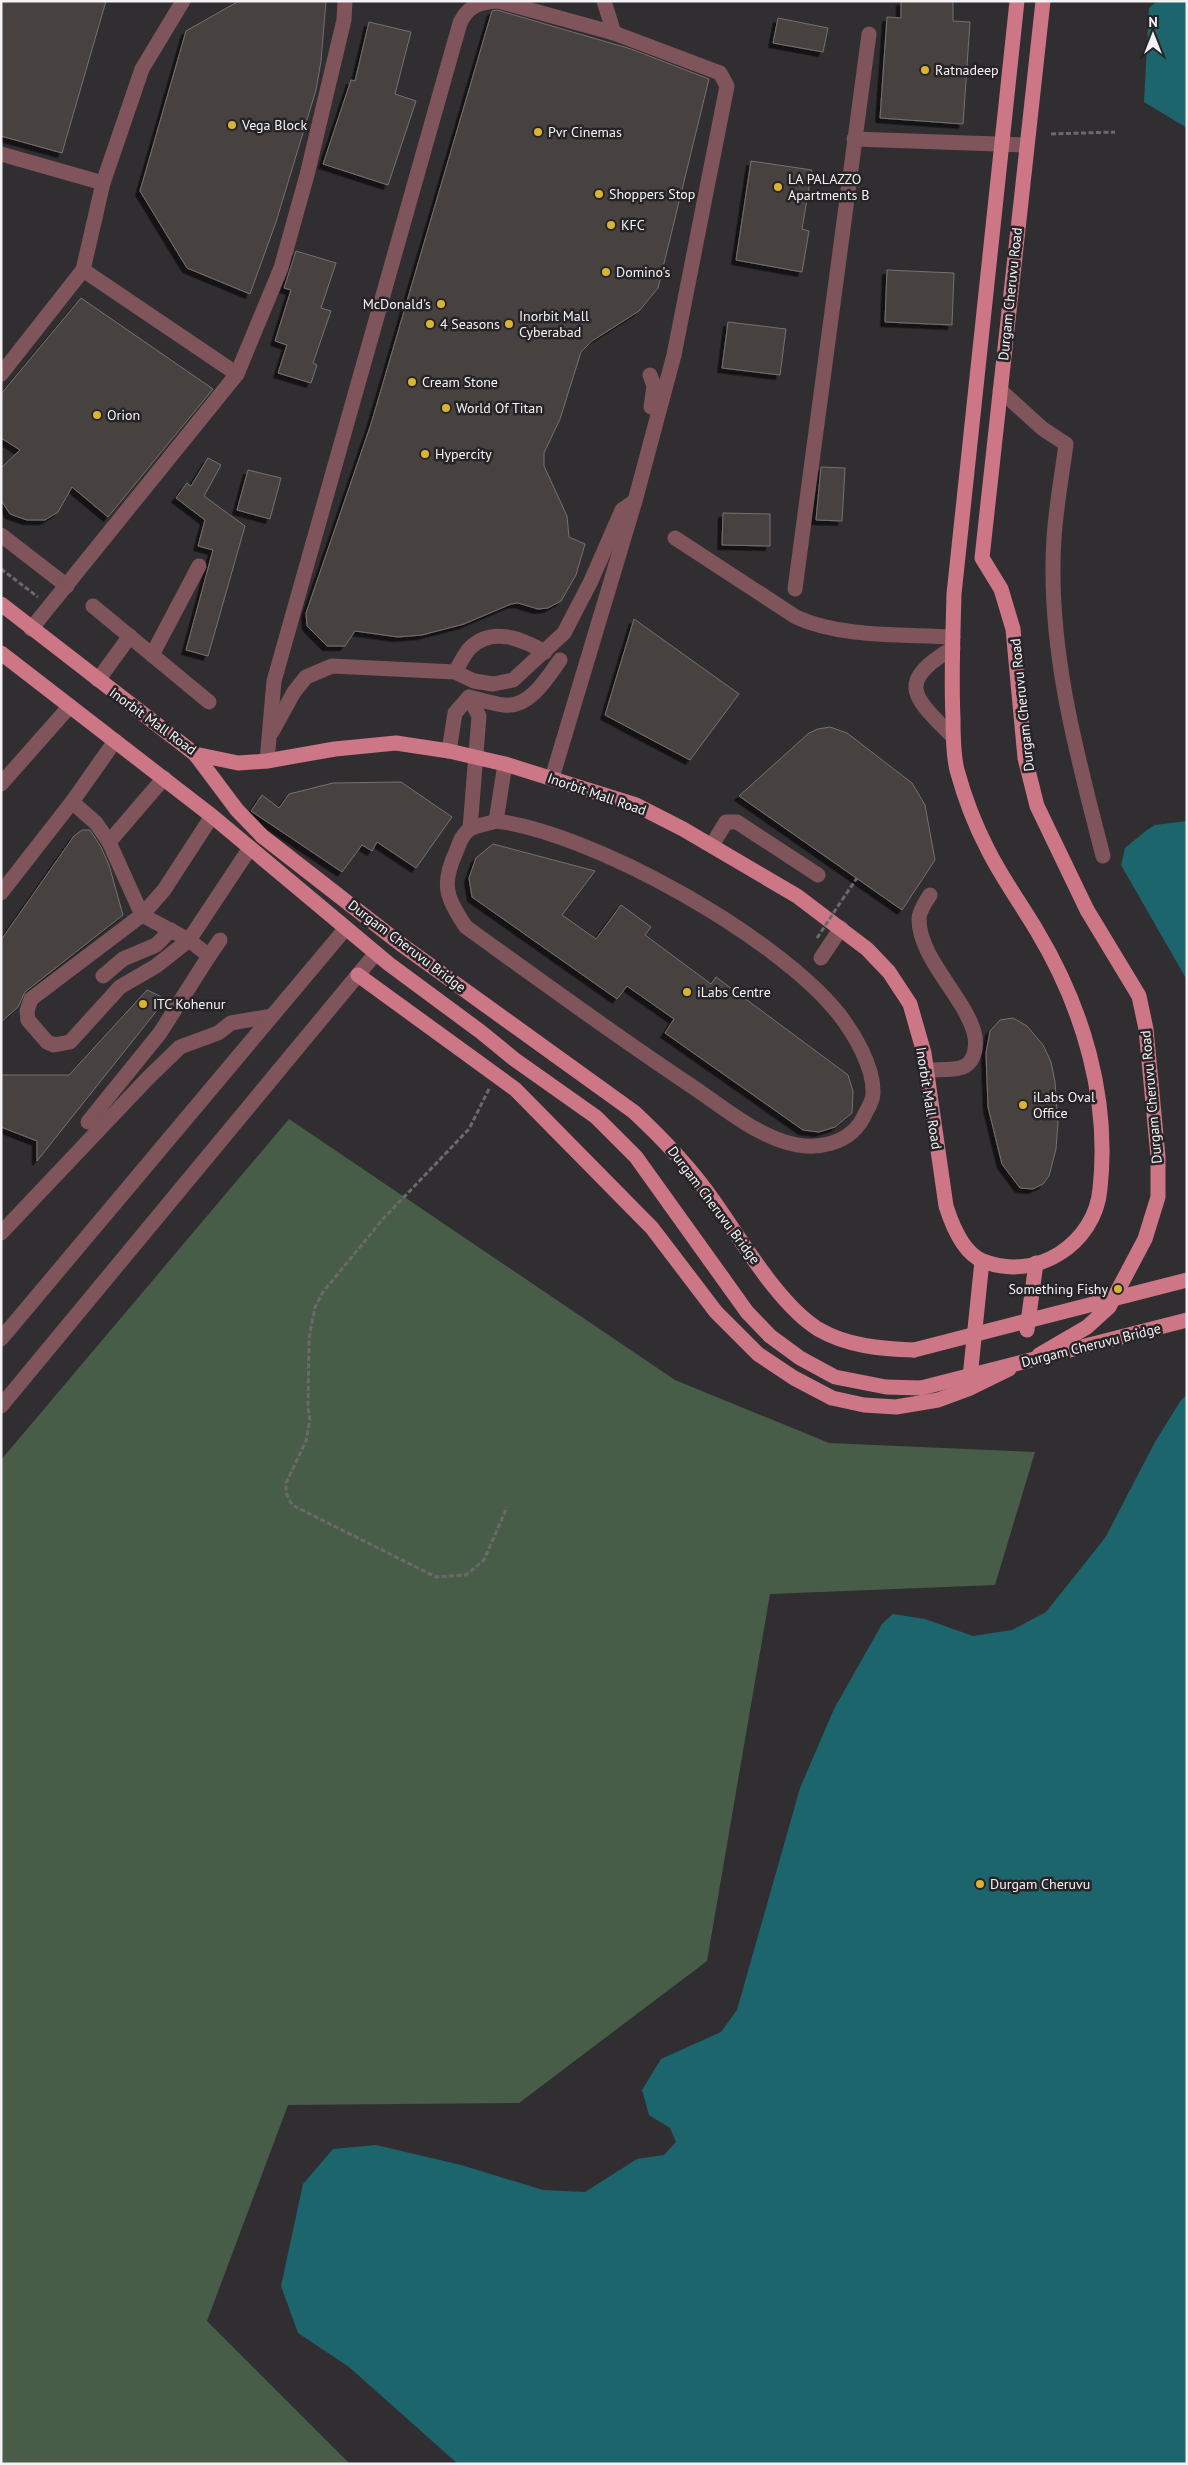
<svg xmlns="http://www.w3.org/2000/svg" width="1188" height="2465" font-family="'PT Sans',sans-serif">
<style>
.green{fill:#475d47}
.water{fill:#1c656d}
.building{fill:#474240;stroke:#76706f;filter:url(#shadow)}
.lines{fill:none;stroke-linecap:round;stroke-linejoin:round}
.path{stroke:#6c696c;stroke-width:3;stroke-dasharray:5 2.5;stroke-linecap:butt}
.minor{stroke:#7f545b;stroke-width:15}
.major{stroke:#cd7685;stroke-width:15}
.path-bridge{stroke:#6c696c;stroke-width:3;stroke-dasharray:5 2.5;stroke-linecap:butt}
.major-bridge{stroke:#cd7685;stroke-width:15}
.poi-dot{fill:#dab333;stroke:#272427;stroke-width:2}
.labels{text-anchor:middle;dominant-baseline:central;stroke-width:5;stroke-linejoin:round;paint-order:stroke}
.poi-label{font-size:14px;fill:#f4f2f4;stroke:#272427;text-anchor:start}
.street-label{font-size:14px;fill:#f4f2f4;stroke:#272427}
</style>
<defs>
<filter id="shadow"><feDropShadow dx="-4.5" dy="4.5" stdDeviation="0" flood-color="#0009"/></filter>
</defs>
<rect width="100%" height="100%" fill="#312e31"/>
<!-- green -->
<path class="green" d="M 289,1119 L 675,1380 L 829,1443 L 1035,1452 L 995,1585 L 770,1594 L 707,1961 L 519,2103 L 288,2105 L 207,2321 L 350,2464 L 1,2464 L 1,1460 Z"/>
<!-- water -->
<g class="water">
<path d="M 1157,1 L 1187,1 L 1187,128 L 1144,102 L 1149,8 Z"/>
<path d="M 1187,821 L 1187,980 L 1121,865 L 1125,848 L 1147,830 L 1155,825 Z"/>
<path d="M 1187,1395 L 1187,2464 L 458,2464 L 349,2367 L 298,2333 L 281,2286 L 303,2184 L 333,2149 L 376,2145 L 461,2165 L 543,2190 L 585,2192 L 637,2159 L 664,2155 L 676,2142 L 670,2128 L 649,2115 L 642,2090 L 661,2059 L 721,2032 L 737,2010 L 800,1788 L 834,1709 L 882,1624 L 893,1614 L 925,1619 L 973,1636 L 1012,1630 L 1046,1612 L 1105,1538 L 1155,1442 L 1181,1400 Z"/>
</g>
<!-- building -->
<g class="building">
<path d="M 1,1 L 106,1 L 62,153 L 1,136 Z"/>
<path d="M 239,1 L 326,1 L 321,61 L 316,90 L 276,222 L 250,294 L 187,268 L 140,191 L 186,31 Z"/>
<path d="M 901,1 L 953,1 L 953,21 L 970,22 L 963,124 L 880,118 L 887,17 L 901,18 Z"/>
<path d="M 497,10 L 631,49 L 709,79 L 658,288 L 639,311 L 592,341 L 581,352 L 560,419 L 544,453 L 544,466 L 567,516 L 569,537 L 585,544 L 576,575 L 561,601 L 548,608 L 538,609 L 518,603 L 511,604 L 464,624 L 422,635 L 398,637 L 355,631 L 345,646 L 327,646 L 307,626 L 306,613 L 371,424 L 492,11 Z"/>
<path d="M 778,18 L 828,28 L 823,52 L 773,43 Z"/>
<path d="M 369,22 L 411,32 L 395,94 L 416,101 L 388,185 L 323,164 L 351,80 L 355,81 Z"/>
<path d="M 751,161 L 812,170 L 802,229 L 809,231 L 802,272 L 736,260 Z"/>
<path d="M 296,251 L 336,263 L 321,308 L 331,311 L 313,363 L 317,365 L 311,383 L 278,373 L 287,345 L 275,341 L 291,290 L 284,288 Z"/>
<path d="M 887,270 L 954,273 L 952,325 L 885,322 Z"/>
<path d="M 81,298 L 213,389 L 108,517 L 72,487 L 58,512 L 45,520 L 27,520 L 10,514 L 1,500 L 1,468 L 20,450 L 1,438 L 1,394 Z"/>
<path d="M 728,322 L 786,329 L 780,375 L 722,368 Z"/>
<path d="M 208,458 L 221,465 L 204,496 L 245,526 L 208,656 L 186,650 L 213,550 L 198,546 L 205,520 L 176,498 L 187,483 L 191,486 Z"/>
<path d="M 821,467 L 845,468 L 842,521 L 816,520 Z"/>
<path d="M 248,470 L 281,478 L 270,519 L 237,510 Z"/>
<path d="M 723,513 L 770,514 L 770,546 L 722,545 Z"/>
<path d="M 634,619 L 739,694 L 690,760 L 605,715 Z"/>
<path d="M 830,727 L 847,733 L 912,783 L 925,805 L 935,860 L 902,910 L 739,796 L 809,733 L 818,729 Z"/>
<path d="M 401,782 L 452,817 L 416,868 L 377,842 L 372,851 L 362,845 L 342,872 L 251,811 L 262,795 L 279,808 L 289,794 L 333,783 Z"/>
<path d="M 82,830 L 90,830 L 101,847 L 109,865 L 123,915 L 25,992 L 18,1007 L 1,1022 L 1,940 L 74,836 Z"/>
<path d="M 493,844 L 595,871 L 562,915 L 596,939 L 621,905 L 651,927 L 645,935 L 711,984 L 716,977 L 848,1075 L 853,1091 L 852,1113 L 835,1127 L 819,1132 L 803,1130 L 665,1033 L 674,1019 L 627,986 L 617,999 L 472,897 L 469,878 L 476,858 Z"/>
<path d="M 147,990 L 166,999 L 37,1161 L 37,1141 L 1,1127 L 1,1075 L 69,1075 Z"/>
<path d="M 1013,1018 L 1027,1026 L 1043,1045 L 1051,1062 L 1055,1082 L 1058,1123 L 1056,1149 L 1049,1176 L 1043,1184 L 1033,1189 L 1020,1188 L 1002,1164 L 988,1107 L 986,1053 L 990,1031 L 1000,1020 Z"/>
</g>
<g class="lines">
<!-- path -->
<g class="path">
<path d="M 1051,134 L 1115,132"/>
<path d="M 1,569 L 38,597"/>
<path d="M 842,900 L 857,878"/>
<path d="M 489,1089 L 469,1129 L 383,1219 L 323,1292 L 315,1307 L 309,1338 L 308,1408 L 310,1420 L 306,1441 L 286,1483 L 286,1493 L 292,1505 L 436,1577 L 466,1575 L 484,1560 L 507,1507"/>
</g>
<!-- minor -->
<g class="minor">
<path d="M 498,1 L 614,33 L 720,73 L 727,86 L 674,355 L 635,501 L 552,778"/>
<path d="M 604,1 L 614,33"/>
<path d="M 854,139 L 1026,145"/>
<path d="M 1,154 L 103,183"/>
<path d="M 83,270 L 237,374"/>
<path d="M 1,374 L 83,270 L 103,183 L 142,69 L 183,1"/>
<path d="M 650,375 L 654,386 L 651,407"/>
<path d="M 1000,390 L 1043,429 L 1066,444 C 1062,475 1056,507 1054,538 C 1047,646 1076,752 1103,856"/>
<path d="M 1,535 L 67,586"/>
<path d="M 675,538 L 796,617 C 841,638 903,634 953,637"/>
<path d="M 795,589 L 869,34"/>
<path d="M 93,606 L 209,702"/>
<path d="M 31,629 L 237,374 L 281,268 L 307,175 L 344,20 L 345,1"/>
<path d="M 953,648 C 894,683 914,697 953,737"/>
<path d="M 152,655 L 199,566"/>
<path d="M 455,672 C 460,664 464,654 470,648 C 492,626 522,639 545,652"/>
<path d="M 98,680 L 130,636"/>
<path d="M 469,697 C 481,700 493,704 504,705 C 529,709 548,677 560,660"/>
<path d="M 272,732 L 294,692 L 306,677 L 332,666 L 455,672 L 474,681 L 493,684 L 513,680 L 564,633 L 591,581 L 622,510 L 635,501"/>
<path d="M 449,751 L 455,713 L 469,697 L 479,716 L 470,829"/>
<path d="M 267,761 L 274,681 L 460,23 C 468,6 478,3 496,1"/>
<path d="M 1,784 L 70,706"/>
<path d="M 72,802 L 96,823 L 109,842 L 142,915 L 189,940 L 209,956 L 160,1033 L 88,1122"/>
<path d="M 212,816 L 164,890 L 142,915 L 31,999 L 27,1011 L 28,1020 L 47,1042 L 54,1045 L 70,1042 L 120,987 L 156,966 L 189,940 L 250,848"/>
<path d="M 496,821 C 593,833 776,936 838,1013 C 854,1033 874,1067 873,1093 C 873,1099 869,1107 866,1112 C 852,1146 814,1152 782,1141 C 750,1130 721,1106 693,1087 C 616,1036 541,981 466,927 C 446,898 441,884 456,852 C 459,844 462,834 470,829 C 477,825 488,824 496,821 L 505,764"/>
<path d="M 109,842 L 164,778"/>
<path d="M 712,845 L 726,822 L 737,822 L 818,875"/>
<path d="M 1,893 L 72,802 L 115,741"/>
<path d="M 209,956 L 220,940"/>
<path d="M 821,958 L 841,928"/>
<path d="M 103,976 L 123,959 L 156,945 L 171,930"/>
<path d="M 927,1070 C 937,1069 956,1071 965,1066 C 976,1060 977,1043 974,1032 C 963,995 919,958 919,919 C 919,911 926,901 930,895"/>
<path d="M 1,1233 L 148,1078 L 180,1047 L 218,1033 L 231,1023 L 272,1016"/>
<path d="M 1,1339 L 346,928"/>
<path d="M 1,1406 L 376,953"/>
</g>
<!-- major -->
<g class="major">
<path d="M 1,604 L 195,754 L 238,763 L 267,761 L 335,749 L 396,743 L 449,751 L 505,764 L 636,805 L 683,829 L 797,896 L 867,949 L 889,972 L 910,1004 L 924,1053 L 946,1206 C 952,1225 963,1253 983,1261 C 1036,1282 1095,1244 1100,1189 C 1110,1098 1083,1008 1037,931 C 1021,904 1002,878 988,850 C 975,825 964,796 957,770 C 953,754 953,735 953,718 C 951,677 953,635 954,594 L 1017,1"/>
<path d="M 1,653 L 212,816 L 389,964 L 481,1032 L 514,1059 L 596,1117 L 636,1157 L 747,1312 L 770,1336 L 800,1358 L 835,1377 L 886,1387 L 921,1388"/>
<path d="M 195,754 L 237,810 L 262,836 L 402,945 L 634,1112 C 663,1139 690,1167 713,1200 C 741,1239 778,1304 818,1329 C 847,1346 881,1349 914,1350"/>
<path d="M 358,975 L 515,1089 L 652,1228 L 716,1312 L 758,1354 L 794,1378 L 832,1398 L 864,1405 L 896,1407 L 938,1400 L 968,1389 L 1009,1369"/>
<path d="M 1027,1330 L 1036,1263"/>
<path d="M 1039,1355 L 1087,1327 L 1109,1307 L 1145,1239 L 1158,1197 L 1158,1157 L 1146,1029 L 1139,996 L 1087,910 L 1037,806 L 1025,758 L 1013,629 L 1001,589 L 982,558 L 1043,1"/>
<path d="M 969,1387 L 982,1261"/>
</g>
<!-- path-bridge -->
<path class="path-bridge" d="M 817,938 L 842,900"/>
<!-- major-bridge -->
<g class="major-bridge">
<path d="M 914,1350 L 1187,1280"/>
<path d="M 921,1388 L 1187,1320"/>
</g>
</g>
<!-- markers -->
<g class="poi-dot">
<circle cx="925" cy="70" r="5"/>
<circle cx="232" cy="125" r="5"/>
<circle cx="538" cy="132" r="5"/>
<circle cx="778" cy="187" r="5"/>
<circle cx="599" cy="194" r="5"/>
<circle cx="611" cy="225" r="5"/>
<circle cx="606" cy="272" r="5"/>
<circle cx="441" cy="304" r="5"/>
<circle cx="430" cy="324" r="5"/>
<circle cx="509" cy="324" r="5"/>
<circle cx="412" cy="382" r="5"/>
<circle cx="446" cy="408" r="5"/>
<circle cx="97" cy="415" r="5"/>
<circle cx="425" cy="454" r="5"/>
<circle cx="687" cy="992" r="5"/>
<circle cx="143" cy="1004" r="5"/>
<circle cx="1023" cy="1105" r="5"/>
<circle cx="1118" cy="1289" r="5"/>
<circle cx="980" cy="1884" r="5"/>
</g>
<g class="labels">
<!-- poi labels -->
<g class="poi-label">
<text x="935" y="70">Ratnadeep</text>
<text x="242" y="125">Vega Block</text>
<text x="548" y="132">Pvr Cinemas</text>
<text x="788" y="179">LA PALAZZO<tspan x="788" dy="16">Apartments B</tspan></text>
<text x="609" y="194">Shoppers Stop</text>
<text x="621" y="225">KFC</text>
<text x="616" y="272">Domino's</text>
<text x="431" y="304" text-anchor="end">McDonald's</text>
<text x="519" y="316">Inorbit Mall<tspan x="519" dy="16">Cyberabad</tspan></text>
<text x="440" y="324">4 Seasons</text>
<text x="422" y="382">Cream Stone</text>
<text x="456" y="408">World Of Titan</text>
<text x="107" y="415">Orion</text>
<text x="435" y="454">Hypercity</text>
<text x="697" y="992">iLabs Centre</text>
<text x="153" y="1004">ITC Kohenur</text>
<text x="1033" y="1097">iLabs Oval<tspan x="1033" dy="16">Office</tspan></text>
<text x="1108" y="1289" text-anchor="end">Something Fishy</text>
<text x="990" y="1884">Durgam Cheruvu</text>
</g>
<!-- street labels -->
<g class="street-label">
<text transform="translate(1010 294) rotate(-84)">Durgam Cheruvu Road</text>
<text transform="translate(1022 705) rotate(-96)">Durgam Cheruvu Road</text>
<text transform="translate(153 721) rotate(36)">Inorbit Mall Road</text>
<text transform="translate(597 794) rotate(19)">Inorbit Mall Road</text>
<text transform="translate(407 946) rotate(37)">Durgam Cheruvu Bridge</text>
<text transform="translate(1151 1097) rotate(-95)">Durgam Cheruvu Road</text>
<text transform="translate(929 1098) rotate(81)">Inorbit Mall Road</text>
<text transform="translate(714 1205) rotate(53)">Durgam Cheruvu Bridge</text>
<text transform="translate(1091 1345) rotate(-14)">Durgam Cheruvu Bridge</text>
</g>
</g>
<!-- border -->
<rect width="1188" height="2465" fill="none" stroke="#f4f2f4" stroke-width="5"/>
<!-- north arrow -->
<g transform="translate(1153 35)" stroke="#272427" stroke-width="4" paint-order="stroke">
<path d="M0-4L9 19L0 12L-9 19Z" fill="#f4f2f4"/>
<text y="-8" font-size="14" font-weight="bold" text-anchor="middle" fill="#f4f2f4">N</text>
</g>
</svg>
